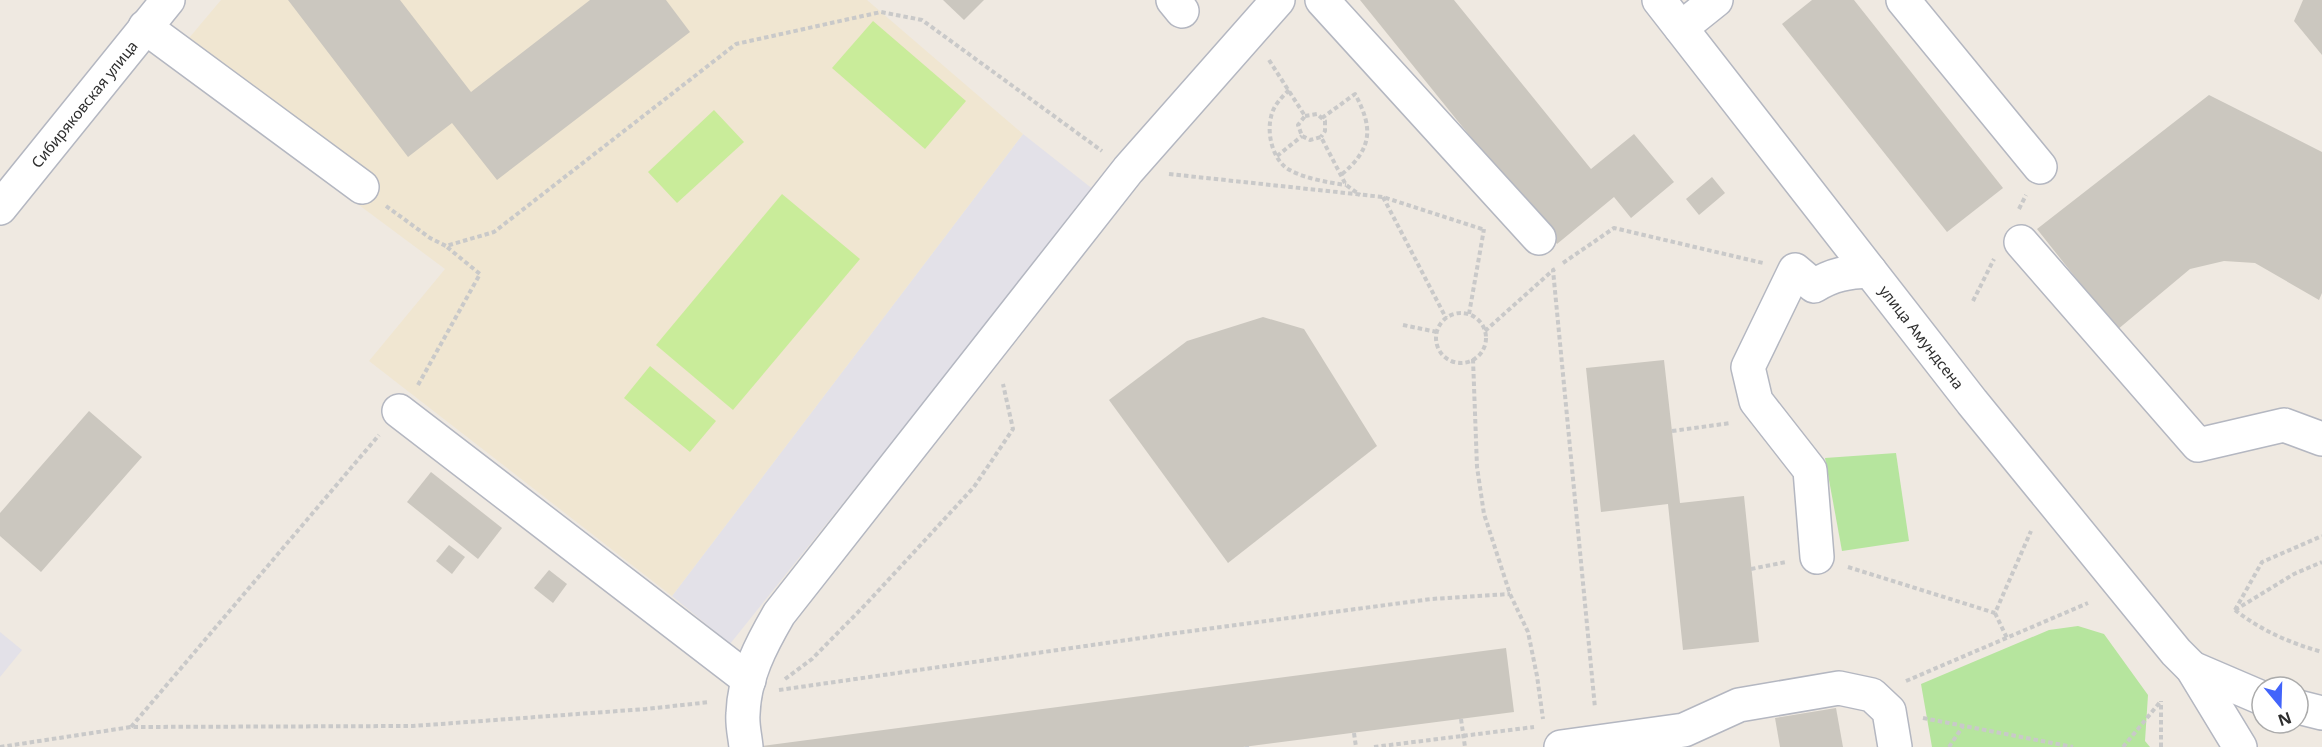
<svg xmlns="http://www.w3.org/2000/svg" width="2322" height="747" font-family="'Noto Sans',sans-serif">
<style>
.industrial{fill:#e3e1e8}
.education{fill:#f0e6d1}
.green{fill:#b6e59e}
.pitch{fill:#c9ec9a}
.building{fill:#cbc7bf}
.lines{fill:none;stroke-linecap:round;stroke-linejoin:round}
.minor-casing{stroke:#b4b7c1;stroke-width:36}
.path{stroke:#c9c9c9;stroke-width:4;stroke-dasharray:4.5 3;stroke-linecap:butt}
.minor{stroke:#fff;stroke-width:33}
.labels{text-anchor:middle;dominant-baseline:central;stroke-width:4.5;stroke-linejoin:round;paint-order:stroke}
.street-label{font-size:15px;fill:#2e2e2e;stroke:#fff}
</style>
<rect width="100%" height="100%" fill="#efe9e1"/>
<!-- industrial -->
<g class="industrial">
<path d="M 1023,134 L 1094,190 L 730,644 L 672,596 Z"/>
<path d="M 0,632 L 22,650 L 0,677 Z"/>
</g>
<!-- education -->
<path class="education" d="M 221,0 L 867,0 L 1023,134 L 672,596 L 369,361 L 445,269 L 168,63 Z"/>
<!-- green -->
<g class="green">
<path d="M 1896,453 L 1909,541 L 1842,551 L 1825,458 Z"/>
<path d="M 2078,626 L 2104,634 L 2148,695 L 2145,741 L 2150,747 L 1932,747 L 1921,684 L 2049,630 Z"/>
</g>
<!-- pitch -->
<g class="pitch">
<path d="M 873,21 L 966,101 L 925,149 L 832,68 Z"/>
<path d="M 714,110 L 744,142 L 677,203 L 648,172 Z"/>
<path d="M 782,194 L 860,259 L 733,410 L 656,345 Z"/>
<path d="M 650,366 L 716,421 L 690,452 L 624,398 Z"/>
</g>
<!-- building -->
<g class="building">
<path d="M 288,0 L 400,0 L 471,92 L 590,0 L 666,0 L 690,32 L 497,180 L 452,123 L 408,157 Z"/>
<path d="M 943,0 L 984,0 L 964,20 Z"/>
<path d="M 1360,0 L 1454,0 L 1591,169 L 1634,134 L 1674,182 L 1631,218 L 1614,197 L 1557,244 Z"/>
<path d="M 1812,0 L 1854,0 L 2003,188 L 1947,232 L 1782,24 Z"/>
<path d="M 2303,0 L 2322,0 L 2322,55 L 2294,21 Z"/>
<path d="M 2209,95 L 2322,152 L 2322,293 L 2319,300 L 2255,263 L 2224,261 L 2190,269 L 2117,330 L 2037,229 Z"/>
<path d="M 1712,177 L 1725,193 L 1699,215 L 1686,199 Z"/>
<path d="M 1263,317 L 1304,329 L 1377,446 L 1228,563 L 1109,400 L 1187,341 Z"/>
<path d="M 1664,360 L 1680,503 L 1744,496 L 1759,642 L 1683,650 L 1668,504 L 1601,512 L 1586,368 Z"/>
<path d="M 89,411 L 142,457 L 41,572 L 0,536 L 0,513 Z"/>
<path d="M 431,472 L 502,528 L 478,559 L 407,502 Z"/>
<path d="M 449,545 L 465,557 L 452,574 L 436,561 Z"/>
<path d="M 549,570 L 567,584 L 553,603 L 534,588 Z"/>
<path d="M 1506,648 L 1514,712 L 1243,747 L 755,747 Z"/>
<path d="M 1836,708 L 1843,747 L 1780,747 L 1775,718 Z"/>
</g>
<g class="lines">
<defs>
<g id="minor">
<path d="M 1173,0 L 1182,11"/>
<path d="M 1322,0 L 1539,238"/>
<path d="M 1659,0 L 1972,402 L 2176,652 L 2192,668 L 2240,747"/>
<path d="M 1903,0 L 2040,167"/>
<path d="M 145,27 L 362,187"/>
<path d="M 1681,28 L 1716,0"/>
<path d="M 0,208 L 168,0"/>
<path d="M 2021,242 L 2198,445 L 2284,425 L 2322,439"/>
<path d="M 399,411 L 749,680"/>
<path d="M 1817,557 L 1810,470 L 1756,401 L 1748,367 L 1795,270 L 1814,286 C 1833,274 1848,272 1870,271"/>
<path d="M 2192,668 L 2262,698"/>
<path d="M 2298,707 L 2322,713"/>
<path d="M 746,747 C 745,736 742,725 743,714 C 744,677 761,645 779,614 L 1128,170 L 1278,0"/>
<path d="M 1561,747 L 1684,730 L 1739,705 L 1839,688 L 1872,695 L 1889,711 L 1895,747"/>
</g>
</defs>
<!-- minor casing -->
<use href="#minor" class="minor-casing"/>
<!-- path -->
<g class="path">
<path d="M 1269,60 L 1305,116 L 1298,125 L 1302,136 L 1310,140 L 1321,137 L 1346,185 L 1360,195"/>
<path d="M 1289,90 C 1281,98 1273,106 1271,117 C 1267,133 1272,155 1284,166 C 1296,177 1330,183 1346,185"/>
<path d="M 1305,116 L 1317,114 L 1325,121 L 1325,131 L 1321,137"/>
<path d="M 1322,118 L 1355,94 C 1374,129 1372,149 1341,175"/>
<path d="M 1277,156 L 1302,136"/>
<path d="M 1169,174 L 1383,197 L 1485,230"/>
<path d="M 1383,197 L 1446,318"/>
<path d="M 386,206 L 430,238 L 446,246 L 494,232 L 736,44 L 881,12 L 922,20 L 1102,151"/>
<path d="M 2019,209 L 2026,195"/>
<path d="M 1563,263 L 1614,228 L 1763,263"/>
<path d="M 1555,269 L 1553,270 L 1595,708"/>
<path d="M 1973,301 L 1994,259"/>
<circle cx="1461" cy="338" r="25"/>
<path d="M 1469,314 L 1484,229"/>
<path d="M 1403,325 L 1437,332"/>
<path d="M 1485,331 L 1552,271"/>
<path d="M 1473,359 L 1477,467 L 1484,514 L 1510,594 L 1528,632 L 1537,676 L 1543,719"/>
<path d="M 418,385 L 480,274 L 447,247"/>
<path d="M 1672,431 L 1731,423"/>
<path d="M 1848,567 L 1995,613 L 2031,531"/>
<path d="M 1751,569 L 1786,562"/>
<path d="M 2235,610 L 2262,562 L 2322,536"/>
<path d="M 2235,610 L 2294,574 L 2322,562"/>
<path d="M 2235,610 C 2262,631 2290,643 2322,652"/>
<path d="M 1995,613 L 2007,638"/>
<path d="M 785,679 L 812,659 L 867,603 L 974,487 L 1013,429 L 1003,384"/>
<path d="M 1906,681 L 2088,603"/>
<path d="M 779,690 L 1169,634 L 1431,599 L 1510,594"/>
<path d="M 1923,718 L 2073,747"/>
<path d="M 1461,719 L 1465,747"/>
<path d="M 131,727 L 379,435"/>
<path d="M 1354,733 L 1356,747"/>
<path d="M 1247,746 L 1247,747"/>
<path d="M 0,747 L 131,727 L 413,726 L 646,709 L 710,702"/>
<path d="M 1374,747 L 1534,727"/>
<path d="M 1949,747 L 1963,726"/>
<path d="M 2123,747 L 2161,701"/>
<path d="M 2161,747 L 2161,701"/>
</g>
<!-- minor -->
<use href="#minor" class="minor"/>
</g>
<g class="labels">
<!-- street labels -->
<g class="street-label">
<text transform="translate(84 104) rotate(-51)">Сибиряковская улица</text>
<text transform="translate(1922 337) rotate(52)">улица Амундсена</text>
</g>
</g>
<!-- north arrow -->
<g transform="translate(2280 705) rotate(161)"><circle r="28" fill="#ffffff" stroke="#ababab" stroke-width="1.5"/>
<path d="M0-4.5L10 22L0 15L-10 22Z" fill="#4264fb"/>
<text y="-9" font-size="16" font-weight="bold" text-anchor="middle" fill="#2e2e2e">N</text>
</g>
</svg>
